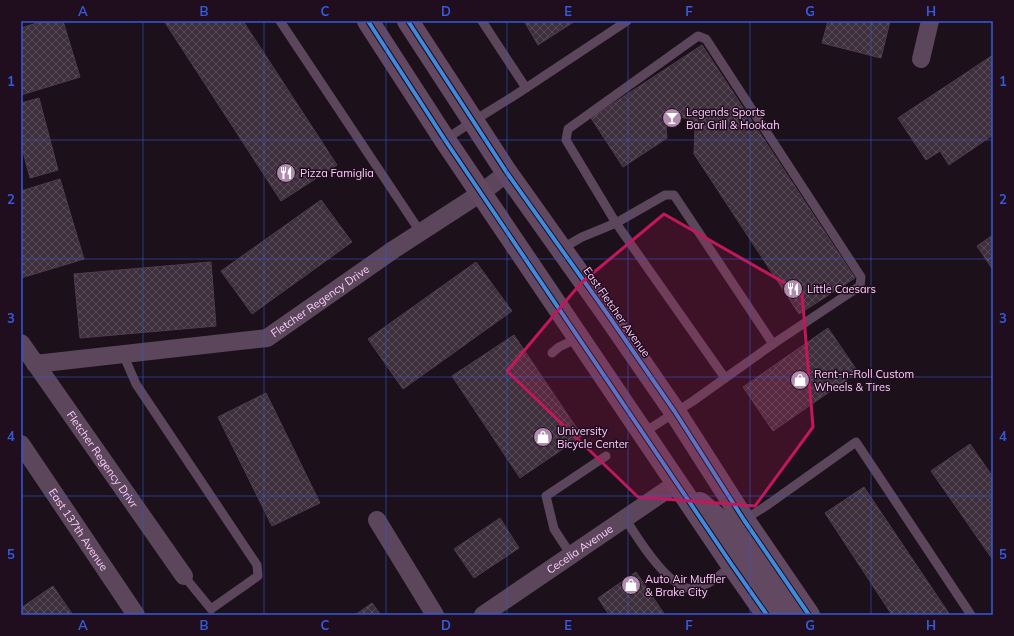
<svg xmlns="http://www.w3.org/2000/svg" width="1014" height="636" font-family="Mulish,sans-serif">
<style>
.building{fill:url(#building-cross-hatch);stroke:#4f3b4d}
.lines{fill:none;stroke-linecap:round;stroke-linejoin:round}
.lane{stroke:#5c465c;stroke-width:9}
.street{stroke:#5c465c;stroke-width:18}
.secondary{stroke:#624861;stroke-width:22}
.cycleway-casing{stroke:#200d1e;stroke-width:6}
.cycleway{stroke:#408adc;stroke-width:4}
.marked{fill:#c2185b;fill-opacity:0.2;stroke:#c2185b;stroke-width:3;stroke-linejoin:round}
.grid{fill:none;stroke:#345bdc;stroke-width:1;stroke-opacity:0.55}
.labels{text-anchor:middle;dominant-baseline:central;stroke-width:3;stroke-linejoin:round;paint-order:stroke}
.poi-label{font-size:11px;fill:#fecdfc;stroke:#200d1e;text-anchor:start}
.street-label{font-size:11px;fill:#fecdfc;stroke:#200d1e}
.neatline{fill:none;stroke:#345bdc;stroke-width:1.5}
.grid-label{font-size:13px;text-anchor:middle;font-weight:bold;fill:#345bdc}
</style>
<defs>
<pattern id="building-cross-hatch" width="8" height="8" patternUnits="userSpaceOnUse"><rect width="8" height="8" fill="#3e2f3c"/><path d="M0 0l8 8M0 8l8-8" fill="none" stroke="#5b4c59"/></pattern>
</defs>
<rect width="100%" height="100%" fill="#1c111a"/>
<!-- building -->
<g class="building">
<path d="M 43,21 L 63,21 L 80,77 L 21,95 L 21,28 Z"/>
<path d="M 164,21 L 243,21 L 337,165 L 281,201 Z"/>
<path d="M 524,21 L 575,21 L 538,45 Z"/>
<path d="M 828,21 L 890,21 L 881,58 L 822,43 Z"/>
<path d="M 702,45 L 855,278 L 799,314 L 694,154 L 695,130 L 689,119 L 679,117 L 666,127 L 667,138 L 623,167 L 591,118 Z"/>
<path d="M 993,55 L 993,135 L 949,165 L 940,151 L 926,160 L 898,118 Z"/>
<path d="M 39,98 L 58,170 L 30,178 L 21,144 L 21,103 Z"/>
<path d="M 60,179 L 84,259 L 21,278 L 21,191 Z"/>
<path d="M 321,200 L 352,242 L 252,314 L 221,271 Z"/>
<path d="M 993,235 L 993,270 L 977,246 Z"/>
<path d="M 211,262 L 216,326 L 80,338 L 74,274 Z"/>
<path d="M 476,262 L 512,311 L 403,389 L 368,339 Z"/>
<path d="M 828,328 L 858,372 L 773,431 L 743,387 Z"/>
<path d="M 514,335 L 582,436 L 520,478 L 452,376 Z"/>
<path d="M 266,393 L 320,503 L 272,526 L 218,417 Z"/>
<path d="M 970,444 L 993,477 L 993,560 L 931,471 Z"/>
<path d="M 864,487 L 950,615 L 892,615 L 825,513 Z"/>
<path d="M 500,518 L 519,548 L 474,578 L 454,549 Z"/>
<path d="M 636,572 L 665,615 L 609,615 L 598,598 Z"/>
<path d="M 53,586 L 73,615 L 24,615 L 21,608 Z"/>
<path d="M 372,603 L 381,615 L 355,615 Z"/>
</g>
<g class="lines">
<!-- lane -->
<g class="lane">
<path d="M 280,21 L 421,233"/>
<path d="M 526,88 L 627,21"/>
<path d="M 445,140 C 471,121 499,106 526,88 L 482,21"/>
<path d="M 561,249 L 582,237 L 616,223 L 665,195 L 674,195 L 773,344 L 693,401 L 643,433"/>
<path d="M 552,353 L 559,347 L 578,338"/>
<path d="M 123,354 L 136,384 L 257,565 L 258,576 L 211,609 L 184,576"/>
<path d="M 725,378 L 616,223 L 566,140 L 568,129 L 698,36 L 706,39 L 861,277 L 860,286 L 773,344"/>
<path d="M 625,518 C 636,536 672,595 696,588 C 710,585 722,573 732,565"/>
<path d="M 744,520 L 766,506 L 856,442 L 971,615"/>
<path d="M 571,555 L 554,529 L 546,496 L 606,456"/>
</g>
<!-- street -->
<g class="street">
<path d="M 921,59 L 930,21"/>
<path id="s1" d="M 21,343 L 184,576"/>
<path id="s2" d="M 35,364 L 267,338 L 393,250 L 481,193 L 507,173"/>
<path id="s3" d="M 21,444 L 136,615"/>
<path d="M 377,520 L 435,615"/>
<path id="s4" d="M 483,615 L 677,483"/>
</g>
<!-- secondary -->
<g class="secondary">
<path d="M 368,21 L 445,140 L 732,565 L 767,615"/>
<path d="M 408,21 L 507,173 L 606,312 L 675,412 L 744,520 L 809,615"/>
<path d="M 700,503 L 730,529 L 783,606 L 794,615"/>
</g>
<defs>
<g id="cycleway">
<path d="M 368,21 L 445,140 L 732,565 L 767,615"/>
<path d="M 408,21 L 507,173 L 606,312 L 675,412 L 744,520 L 809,615"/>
</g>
</defs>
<!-- cycleway casing -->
<use href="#cycleway" class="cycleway-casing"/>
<!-- cycleway -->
<use href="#cycleway" class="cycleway"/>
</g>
<!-- marked area -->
<path class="marked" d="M 664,214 L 802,293 L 813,427 L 755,506 L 638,497 L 507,371 L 581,283 Z"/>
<!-- grid -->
<path class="grid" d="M 143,21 L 143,615M 264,21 L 264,615M 386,21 L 386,615M 507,21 L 507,615M 628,21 L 628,615M 750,21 L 750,615M 871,21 L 871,615M 21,140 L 993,140M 21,259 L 993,259M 21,377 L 993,377M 21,496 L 993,496"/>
<!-- icons -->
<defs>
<symbol id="bar-disc" viewBox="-11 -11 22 22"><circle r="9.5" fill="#af8bad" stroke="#200d1e"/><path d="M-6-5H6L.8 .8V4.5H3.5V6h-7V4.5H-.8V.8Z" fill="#fff"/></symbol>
<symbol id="restaurant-disc" viewBox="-11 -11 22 22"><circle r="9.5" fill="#af8bad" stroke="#200d1e"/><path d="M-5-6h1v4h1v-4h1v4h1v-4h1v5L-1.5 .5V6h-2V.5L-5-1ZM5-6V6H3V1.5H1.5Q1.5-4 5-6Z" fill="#fff"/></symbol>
<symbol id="shop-disc" viewBox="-11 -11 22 22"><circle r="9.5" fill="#af8bad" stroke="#200d1e"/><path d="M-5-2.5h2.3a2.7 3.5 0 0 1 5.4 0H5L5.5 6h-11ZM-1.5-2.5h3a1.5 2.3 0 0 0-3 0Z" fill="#fff"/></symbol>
</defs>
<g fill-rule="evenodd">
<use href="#bar-disc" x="661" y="107" width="22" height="22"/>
<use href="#restaurant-disc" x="275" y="162" width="22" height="22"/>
<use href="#restaurant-disc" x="782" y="278" width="22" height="22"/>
<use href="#shop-disc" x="789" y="369" width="22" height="22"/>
<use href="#shop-disc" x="532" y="426" width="22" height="22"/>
<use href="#shop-disc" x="620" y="574" width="22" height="22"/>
</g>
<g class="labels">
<!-- poi labels -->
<g class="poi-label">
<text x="686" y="112">Legends Sports<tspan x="686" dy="13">Bar Grill &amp; Hookah</tspan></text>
<text x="300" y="173">Pizza Famiglia</text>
<text x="807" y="289">Little Caesars</text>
<text x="814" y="374">Rent-n-Roll Custom<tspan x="814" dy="13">Wheels &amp; Tires</tspan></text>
<text x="557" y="431">University<tspan x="557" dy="13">Bicycle Center</tspan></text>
<text x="645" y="579">Auto Air Muffler<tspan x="645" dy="13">&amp; Brake City</tspan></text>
</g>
<!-- street labels -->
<g class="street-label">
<text stroke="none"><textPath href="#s2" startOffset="298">Fletcher Regency Drive</textPath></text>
<text transform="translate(617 312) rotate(55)">East Fletcher Avenue</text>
<text stroke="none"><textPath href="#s1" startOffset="142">Fletcher Regency Drivr</textPath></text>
<text stroke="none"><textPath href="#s3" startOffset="103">East 137th Avenue</textPath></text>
<text stroke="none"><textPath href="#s4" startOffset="117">Cecelia Avenue</textPath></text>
</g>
</g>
<!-- border -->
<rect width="1014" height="636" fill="none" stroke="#200d1e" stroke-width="44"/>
<rect x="22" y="22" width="970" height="592" class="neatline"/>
<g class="grid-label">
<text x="83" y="16">A</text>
<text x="204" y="16">B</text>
<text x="325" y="16">C</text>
<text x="446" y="16">D</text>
<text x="568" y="16">E</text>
<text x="689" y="16">F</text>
<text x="810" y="16">G</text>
<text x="931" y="16">H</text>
<text x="11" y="86">1</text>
<text x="1003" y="86">1</text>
<text x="11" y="204">2</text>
<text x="1003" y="204">2</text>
<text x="11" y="323">3</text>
<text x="1003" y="323">3</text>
<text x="11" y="441">4</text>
<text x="1003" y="441">4</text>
<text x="11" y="559">5</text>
<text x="1003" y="559">5</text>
<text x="83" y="630">A</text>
<text x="204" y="630">B</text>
<text x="325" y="630">C</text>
<text x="446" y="630">D</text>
<text x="568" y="630">E</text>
<text x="689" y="630">F</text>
<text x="810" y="630">G</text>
<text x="931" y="630">H</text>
</g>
</svg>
